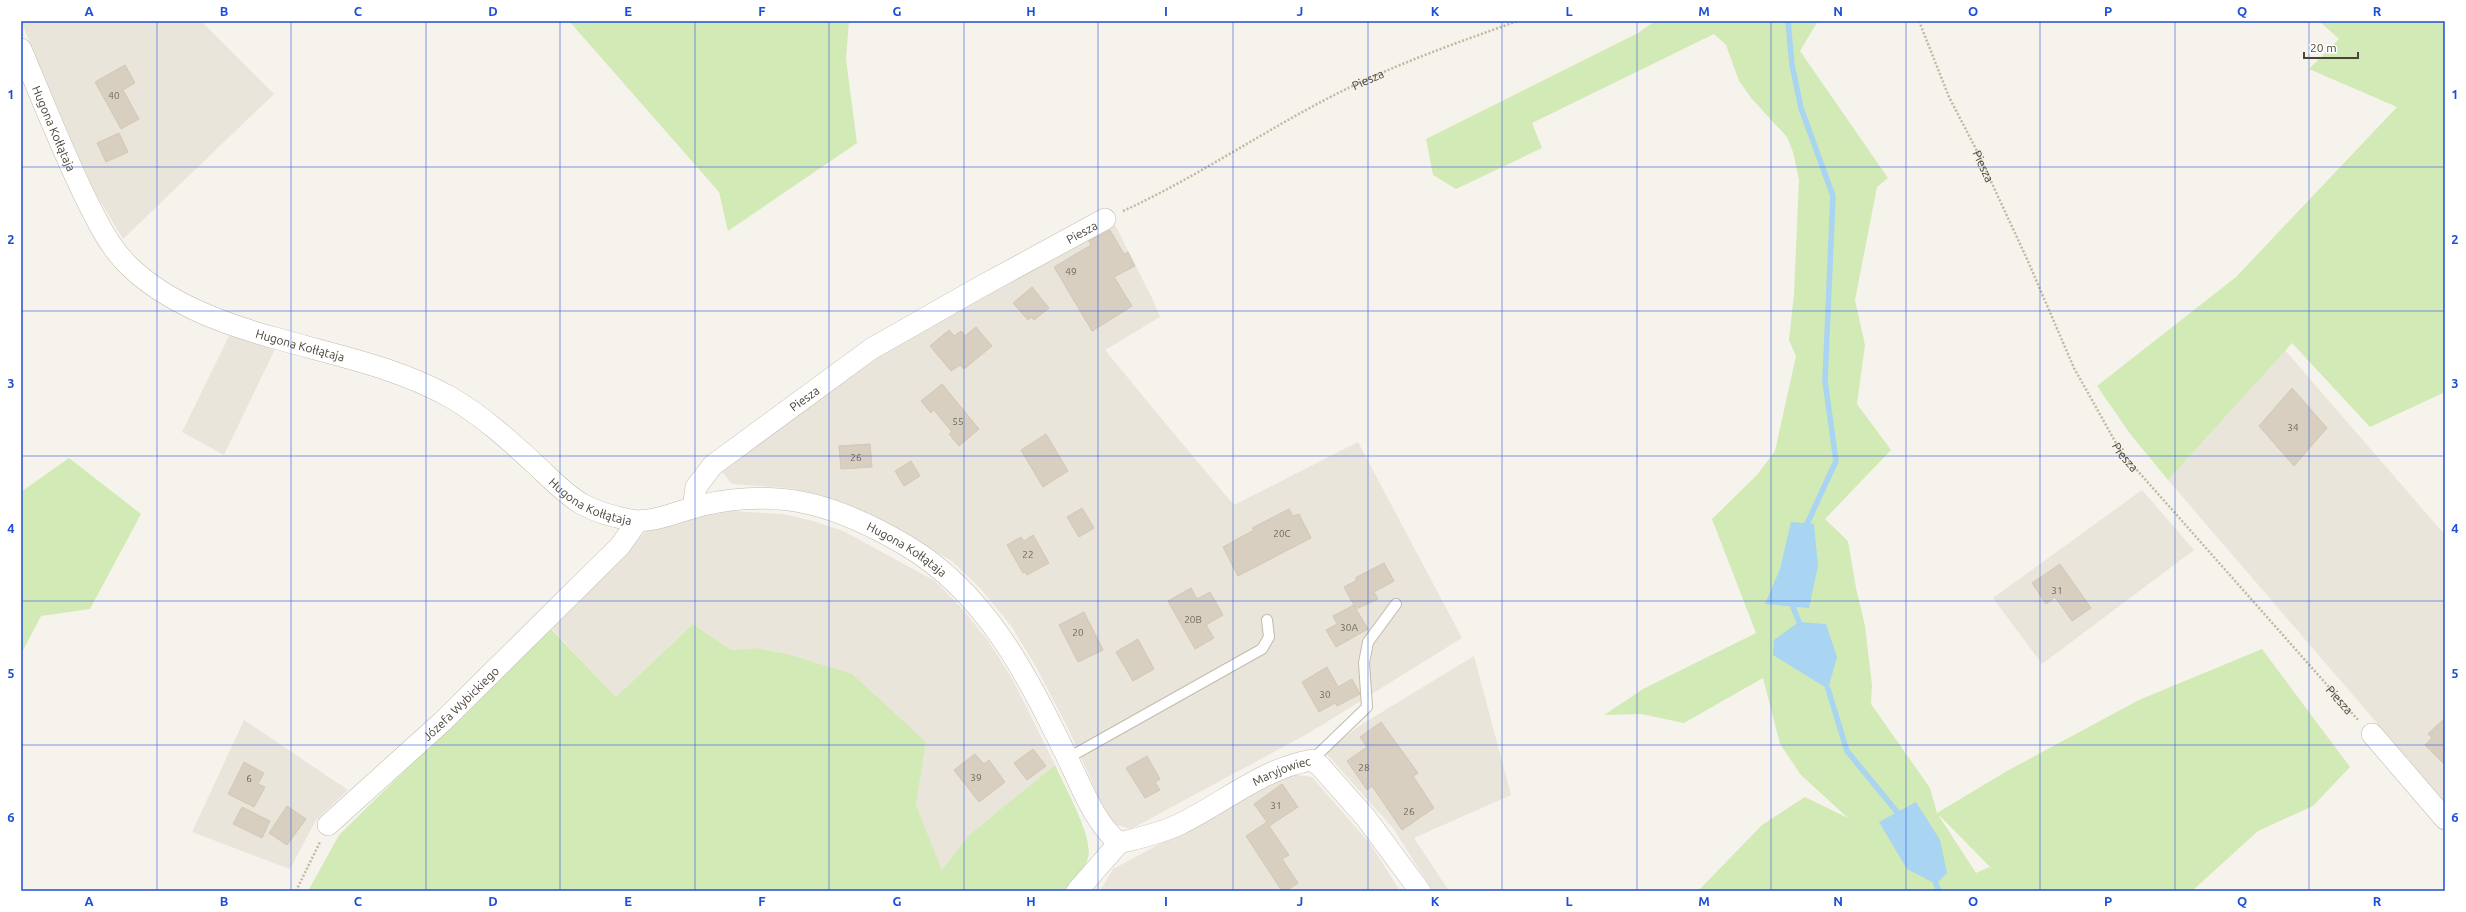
<svg xmlns="http://www.w3.org/2000/svg" width="2466" height="912" font-family="Ubuntu,sans-serif">
<style>
.residential{fill:#eae5da}
.green{fill:#d2eab5;fill-rule:evenodd}
.water{fill:#a9d4f2}
.lines{fill:none;stroke-linecap:round;stroke-linejoin:round}
.stream{stroke:#a9d4f2;stroke-width:5.5}
.building{fill:#d8cfc1;stroke:#d3c7b4}
.lane-casing{stroke:#c2bbae;stroke-width:12}
.street-casing{stroke:#c2bbae;stroke-width:22}
.path{stroke:#c4b79f;stroke-width:2.5;stroke-dasharray:2 2;stroke-linecap:butt}
.lane{stroke:#fff;stroke-width:10}
.street{stroke:#fff;stroke-width:21}
.grid{fill:none;stroke:#1d4ed8;stroke-width:1;stroke-opacity:0.55}
.labels{text-anchor:middle;dominant-baseline:central;stroke-width:3;stroke-linejoin:round;paint-order:stroke}
.number-label{font-size:10px;fill:#6e675b}
.street-label{font-size:12px;fill:#4b4439;stroke:#fff}
.neatline{fill:none;stroke:#1d4ed8;stroke-width:1.5}
.grid-label{font-size:13px;text-anchor:middle;font-weight:bold;fill:#1d4ed8}
</style>
<rect width="100%" height="100%" fill="#f6f3ec"/>
<!-- residential -->
<g class="residential">
<path d="M 21,21 L 201,21 L 274,94 L 123,239 L 81,169 Z"/>
<path d="M 1113,221 L 1152,298 L 1160,317 L 1105,350 L 1171,430 L 1234,505 L 1358,442 L 1462,638 L 1309,733 L 1131,829 L 1110,823 L 1068,728 L 1036,667 L 1012,627 L 980,588 L 952,561 L 852,506 L 821,495 L 787,488 L 732,484 L 717,466 L 865,362 Z"/>
<path d="M 232,330 L 277,345 L 224,455 L 182,432 Z"/>
<path d="M 2285,350 L 2445,535 L 2445,802 L 2168,480 Z"/>
<path d="M 2142,490 L 2194,550 L 2042,664 L 1993,598 Z"/>
<path d="M 732,511 L 783,514 L 813,521 L 843,531 L 935,581 L 960,606 L 989,642 L 1013,680 L 1055,765 L 969,835 L 942,870 L 916,805 L 926,742 L 787,654 L 757,648 L 731,650 L 693,624 L 616,697 L 551,628 L 647,530 L 703,513 Z"/>
<path d="M 1474,656 L 1511,795 L 1414,838 L 1449,891 L 1433,891 L 1393,828 L 1325,752 L 1359,726 Z"/>
<path d="M 244,720 L 348,790 L 316,820 L 290,869 L 192,832 Z"/>
<path d="M 1291,774 L 1312,777 L 1371,845 L 1400,891 L 1100,891 L 1113,869 Z"/>
</g>
<!-- green -->
<g class="green">
<path d="M 569,21 L 849,21 L 846,59 L 857,143 L 728,231 L 719,192 Z"/>
<path d="M 1655,21 L 1818,21 L 1800,51 L 1888,178 L 1877,187 L 1855,300 L 1865,345 L 1857,404 L 1891,450 L 1825,519 L 1848,541 L 1856,588 L 1865,626 L 1872,685 L 1871,704 L 1930,788 L 1937,813 L 2007,771 L 2139,700 L 2262,649 L 2350,767 L 2313,806 L 2258,831 L 2192,891 L 1698,891 L 1762,825 L 1805,797 L 1848,818 L 1801,775 L 1780,744 L 1763,678 L 1684,723 L 1641,714 L 1604,715 L 1643,689 L 1756,633 L 1712,519 L 1757,475 L 1775,451 L 1796,356 L 1789,340 L 1794,294 L 1799,180 L 1793,152 L 1787,137 L 1752,99 L 1739,81 L 1726,45 L 1714,34 L 1532,123 L 1542,148 L 1456,189 L 1433,175 L 1426,139 L 1638,33 ZM 1939,816 L 1940,816 L 1992,869 L 1989,867 L 1976,873 Z"/>
<path d="M 2319,21 L 2445,21 L 2445,392 L 2370,427 L 2292,343 L 2168,480 L 2131,435 L 2097,386 L 2236,277 L 2397,107 L 2309,69 L 2339,39 Z"/>
<path d="M 69,458 L 141,514 L 90,609 L 41,616 L 21,654 L 21,492 Z"/>
<path d="M 693,624 L 731,650 L 757,648 L 787,654 L 852,674 L 926,742 L 916,805 L 942,870 L 969,835 L 1055,765 C 1064,786 1094,837 1088,858 C 1085,870 1071,882 1064,891 L 308,891 L 339,835 L 550,628 L 616,697 Z"/>
</g>
<!-- water -->
<g class="water">
<path d="M 1791,522 L 1814,524 L 1818,566 L 1809,608 L 1765,604 L 1780,569 Z"/>
<path d="M 1799,622 L 1826,624 L 1837,657 L 1828,689 L 1773,655 L 1774,640 Z"/>
<path d="M 1916,802 L 1940,840 L 1947,873 L 1936,884 L 1907,869 L 1879,822 Z"/>
</g>
<g class="lines">
<!-- stream -->
<g class="stream">
<path d="M 1788,21 L 1792,65 L 1801,108 L 1833,196 L 1825,381 L 1836,461 L 1807,524"/>
<path d="M 1793,607 L 1799,622"/>
<path d="M 1828,689 L 1847,751 L 1897,812"/>
<path d="M 1936,884 L 1939,891"/>
</g>
</g>
<!-- building -->
<g class="building">
<path d="M 125,65 L 135,83 L 123,90 L 139,119 L 121,129 L 95,82 Z"/>
<path d="M 119,133 L 128,152 L 106,162 L 97,143 Z"/>
<path d="M 1110,230 L 1124,254 L 1128,252 L 1135,266 L 1114,277 L 1132,306 L 1092,331 L 1054,267 L 1091,245 L 1089,241 Z"/>
<path d="M 1032,287 L 1049,308 L 1034,320 L 1031,317 L 1028,320 L 1013,303 Z"/>
<path d="M 976,327 L 992,346 L 964,369 L 960,365 L 951,371 L 930,346 L 949,330 L 954,336 L 961,331 L 965,336 Z"/>
<path d="M 942,384 L 979,429 L 959,446 L 949,434 L 952,432 L 934,410 L 931,413 L 921,401 Z"/>
<path d="M 2292,388 L 2327,428 L 2294,466 L 2259,426 Z"/>
<path d="M 1046,434 L 1068,471 L 1043,487 L 1021,450 Z"/>
<path d="M 870,444 L 872,467 L 841,469 L 839,446 Z"/>
<path d="M 911,461 L 920,476 L 904,486 L 895,471 Z"/>
<path d="M 1082,508 L 1094,528 L 1079,537 L 1067,517 Z"/>
<path d="M 1289,509 L 1293,516 L 1299,514 L 1311,538 L 1238,576 L 1223,547 L 1254,530 L 1252,528 Z"/>
<path d="M 1033,535 L 1049,563 L 1027,575 L 1025,572 L 1023,573 L 1007,545 L 1021,537 L 1024,541 Z"/>
<path d="M 1384,563 L 1394,581 L 1374,592 L 1378,599 L 1356,609 L 1368,629 L 1336,647 L 1326,630 L 1337,624 L 1333,616 L 1354,605 L 1355,607 L 1344,587 L 1357,580 L 1355,578 Z"/>
<path d="M 2060,564 L 2091,608 L 2072,621 L 2055,597 L 2046,604 L 2032,583 Z"/>
<path d="M 1191,588 L 1197,599 L 1210,592 L 1223,615 L 1206,625 L 1214,638 L 1195,649 L 1168,601 Z"/>
<path d="M 1084,612 L 1103,650 L 1078,662 L 1059,625 Z"/>
<path d="M 1138,639 L 1154,669 L 1133,681 L 1116,652 Z"/>
<path d="M 1327,667 L 1338,687 L 1352,679 L 1360,694 L 1337,706 L 1335,703 L 1319,712 L 1302,682 Z"/>
<path d="M 2445,718 L 2445,765 L 2425,745 L 2432,738 L 2428,734 Z"/>
<path d="M 1381,722 L 1418,773 L 1413,776 L 1434,808 L 1402,830 L 1372,786 L 1367,790 L 1347,761 L 1367,747 L 1360,737 Z"/>
<path d="M 1033,749 L 1046,766 L 1027,780 L 1014,763 Z"/>
<path d="M 975,754 L 984,764 L 989,760 L 1005,782 L 979,802 L 954,770 Z"/>
<path d="M 1147,756 L 1160,779 L 1155,782 L 1160,790 L 1145,798 L 1126,768 Z"/>
<path d="M 244,762 L 264,773 L 258,784 L 265,787 L 254,807 L 228,794 Z"/>
<path d="M 1282,784 L 1298,807 L 1269,826 L 1289,855 L 1282,859 L 1298,883 L 1286,891 L 1282,891 L 1246,836 L 1267,822 L 1254,804 Z"/>
<path d="M 287,806 L 306,819 L 287,845 L 269,833 Z"/>
<path d="M 242,807 L 270,821 L 262,838 L 233,824 Z"/>
</g>
<g class="lines">
<defs>
<g id="lane">
<path d="M 1068,758 L 1262,649 L 1269,637 L 1267,620"/>
<path d="M 1312,760 L 1367,707 L 1364,663 L 1368,642 L 1396,604"/>
</g>
<g id="street">
<path id="s3" d="M 21,49 C 42,99 62,150 86,199 C 98,223 110,248 130,267 C 169,304 224,324 275,338 C 334,355 397,367 450,397 C 483,416 510,441 537,466 C 551,479 566,495 582,504 C 598,513 614,517 631,520 C 653,524 681,510 703,505 C 783,487 839,506 907,546 C 986,593 1027,675 1066,755 C 1081,785 1093,821 1119,843"/>
<path id="s4" d="M 693,508 L 696,487 L 713,465 L 871,349 L 980,287 L 1105,219"/>
<path d="M 2372,734 L 2445,819"/>
<path id="s5" d="M 328,825 L 442,722 L 620,546 L 637,522"/>
<path id="s6" d="M 1119,843 C 1139,838 1162,833 1180,824 C 1223,803 1264,768 1312,760 L 1320,766 L 1366,818 L 1420,891"/>
<path d="M 1077,891 L 1119,843"/>
</g>
</defs>
<!-- lane casing -->
<use href="#lane" class="lane-casing"/>
<!-- street casing -->
<use href="#street" class="street-casing"/>
<!-- path -->
<g class="path">
<path id="s1" d="M 1919,21 L 1949,97 L 1976,149 L 2027,259 L 2074,368 L 2121,452 L 2359,721"/>
<path id="s2" d="M 1123,211 C 1191,180 1253,138 1319,103 C 1382,69 1450,45 1518,21"/>
<path d="M 296,891 L 320,842"/>
</g>
<!-- lane -->
<use href="#lane" class="lane"/>
<!-- street -->
<use href="#street" class="street"/>
</g>
<!-- grid -->
<path class="grid" d="M 157,21 L 157,891M 291,21 L 291,891M 426,21 L 426,891M 560,21 L 560,891M 695,21 L 695,891M 829,21 L 829,891M 964,21 L 964,891M 1098,21 L 1098,891M 1233,21 L 1233,891M 1368,21 L 1368,891M 1502,21 L 1502,891M 1637,21 L 1637,891M 1771,21 L 1771,891M 1906,21 L 1906,891M 2040,21 L 2040,891M 2175,21 L 2175,891M 2309,21 L 2309,891M 21,167 L 2445,167M 21,311 L 2445,311M 21,456 L 2445,456M 21,601 L 2445,601M 21,745 L 2445,745"/>
<g class="labels">
<!-- number labels -->
<g class="number-label">
<text x="114" y="95">40</text>
<text x="1071" y="271">49</text>
<text x="958" y="421">55</text>
<text x="2293" y="427">34</text>
<text x="856" y="457">26</text>
<text x="1282" y="533">20C</text>
<text x="1028" y="554">22</text>
<text x="2057" y="590">31</text>
<text x="1193" y="619">20B</text>
<text x="1349" y="627">30A</text>
<text x="1078" y="632">20</text>
<text x="1325" y="694">30</text>
<text x="1364" y="767">28</text>
<text x="976" y="777">39</text>
<text x="249" y="778">6</text>
<text x="1276" y="805">31</text>
<text x="1409" y="811">26</text>
</g>
<!-- street labels -->
<g class="street-label">
<text stroke="none"><textPath href="#s2" startOffset="278">Piesza</textPath></text>
<text stroke="none"><textPath href="#s3" startOffset="86">Hugona Kołłątaja</textPath></text>
<text stroke="none"><textPath href="#s1" startOffset="159">Piesza</textPath></text>
<text stroke="none"><textPath href="#s4" startOffset="486">Piesza</textPath></text>
<text stroke="none"><textPath href="#s3" startOffset="434">Hugona Kołłątaja</textPath></text>
<text stroke="none"><textPath href="#s4" startOffset="162">Piesza</textPath></text>
<text stroke="none"><textPath href="#s1" startOffset="483">Piesza</textPath></text>
<text stroke="none"><textPath href="#s3" startOffset="770">Hugona Kołłątaja</textPath></text>
<text stroke="none"><textPath href="#s3" startOffset="1105">Hugona Kołłątaja</textPath></text>
<text stroke="none"><textPath href="#s1" startOffset="807">Piesza</textPath></text>
<text stroke="none"><textPath href="#s5" startOffset="180">Józefa Wybickiego</textPath></text>
<text stroke="none"><textPath href="#s6" startOffset="179">Maryjowiec</textPath></text>
</g>
</g>
<!-- border -->
<rect width="2466" height="912" fill="none" stroke="#ffffff" stroke-width="44"/>
<!-- scale -->
<path d="M2304 52v6h54v-6" fill="none" stroke="#4b4439" stroke-width="2"/>
<text x="2310" y="52" font-size="12" fill="#4b4439" stroke="#ffffff" stroke-width="3" paint-order="stroke">20 m</text>
<rect x="22" y="22" width="2422" height="868" class="neatline"/>
<g class="grid-label">
<text x="89" y="16">A</text>
<text x="224" y="16">B</text>
<text x="358" y="16">C</text>
<text x="493" y="16">D</text>
<text x="628" y="16">E</text>
<text x="762" y="16">F</text>
<text x="897" y="16">G</text>
<text x="1031" y="16">H</text>
<text x="1166" y="16">I</text>
<text x="1300" y="16">J</text>
<text x="1435" y="16">K</text>
<text x="1569" y="16">L</text>
<text x="1704" y="16">M</text>
<text x="1838" y="16">N</text>
<text x="1973" y="16">O</text>
<text x="2108" y="16">P</text>
<text x="2242" y="16">Q</text>
<text x="2377" y="16">R</text>
<text x="11" y="99">1</text>
<text x="2455" y="99">1</text>
<text x="11" y="244">2</text>
<text x="2455" y="244">2</text>
<text x="11" y="388">3</text>
<text x="2455" y="388">3</text>
<text x="11" y="533">4</text>
<text x="2455" y="533">4</text>
<text x="11" y="678">5</text>
<text x="2455" y="678">5</text>
<text x="11" y="822">6</text>
<text x="2455" y="822">6</text>
<text x="89" y="906">A</text>
<text x="224" y="906">B</text>
<text x="358" y="906">C</text>
<text x="493" y="906">D</text>
<text x="628" y="906">E</text>
<text x="762" y="906">F</text>
<text x="897" y="906">G</text>
<text x="1031" y="906">H</text>
<text x="1166" y="906">I</text>
<text x="1300" y="906">J</text>
<text x="1435" y="906">K</text>
<text x="1569" y="906">L</text>
<text x="1704" y="906">M</text>
<text x="1838" y="906">N</text>
<text x="1973" y="906">O</text>
<text x="2108" y="906">P</text>
<text x="2242" y="906">Q</text>
<text x="2377" y="906">R</text>
</g>
</svg>
